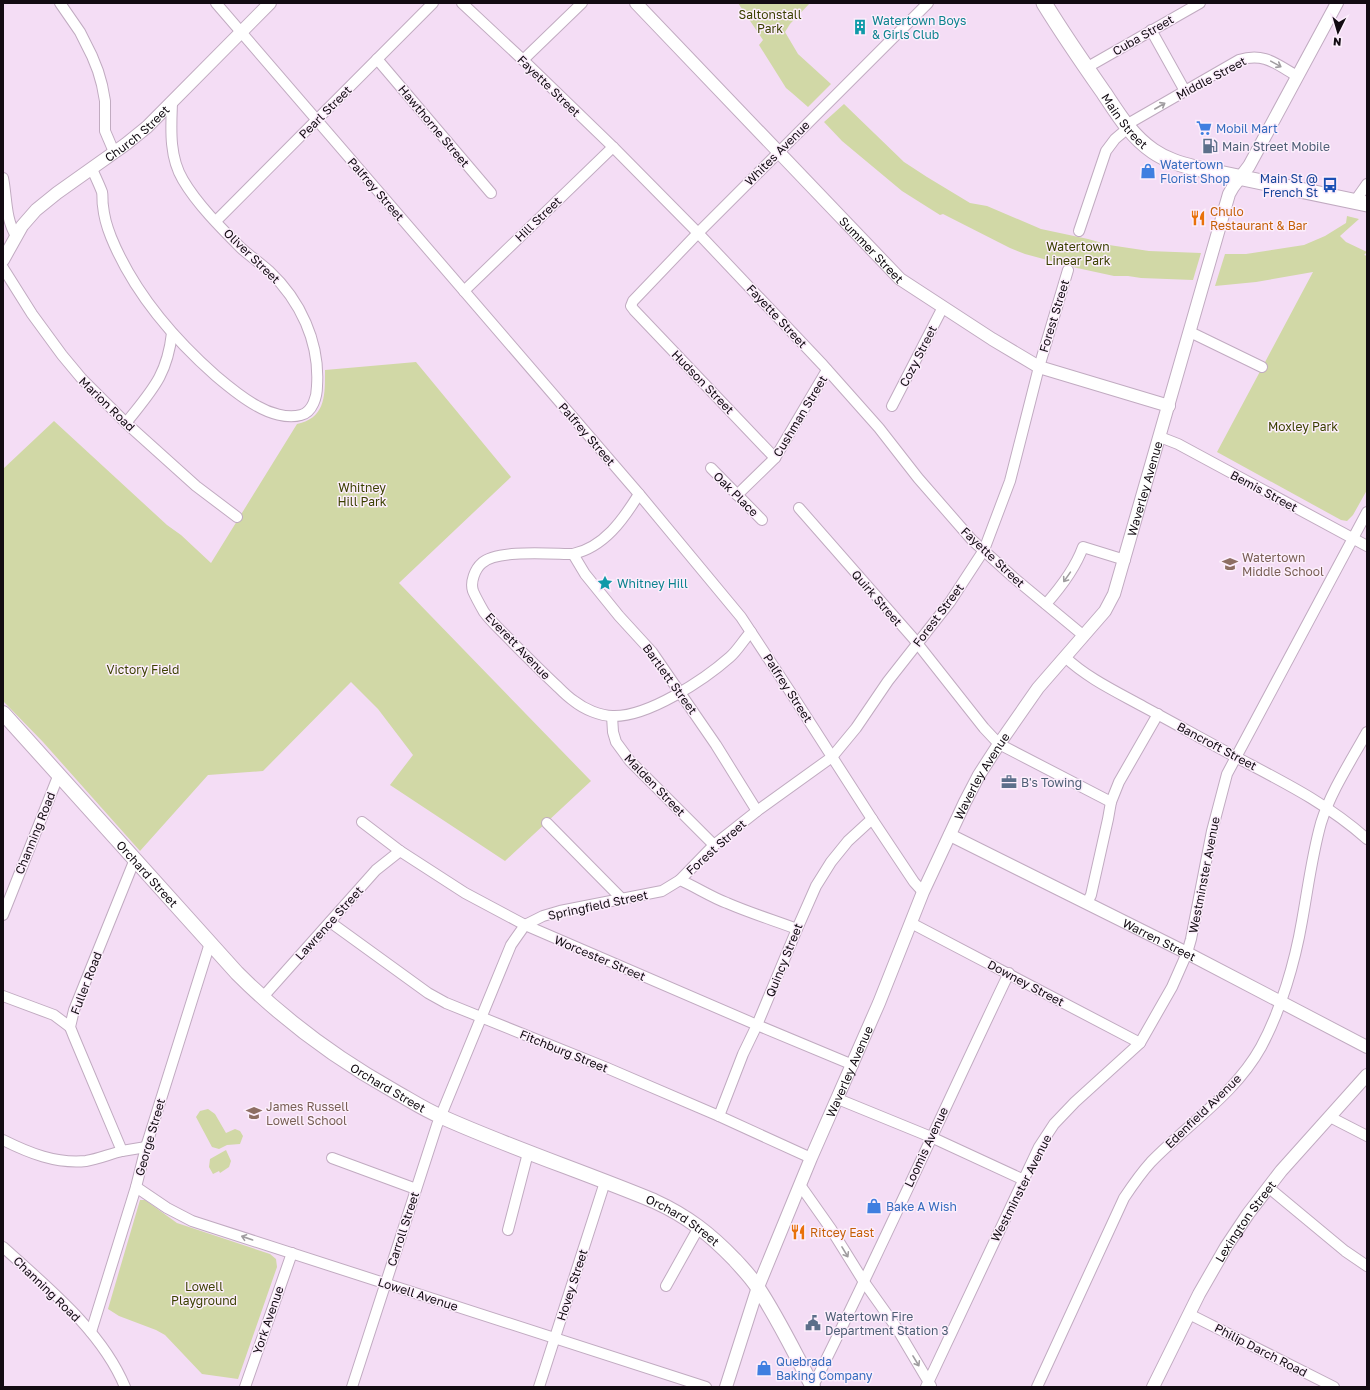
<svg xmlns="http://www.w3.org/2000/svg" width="1370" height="1390" font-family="'Golos Text',sans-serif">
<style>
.green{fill:#d1d8a6}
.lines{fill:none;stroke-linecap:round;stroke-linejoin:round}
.minor-casing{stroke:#c1abc1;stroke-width:12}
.tertiary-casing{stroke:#c1abc1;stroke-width:14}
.secondary-casing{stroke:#c1abc1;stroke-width:16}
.primary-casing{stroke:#c1abc1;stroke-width:17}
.minor{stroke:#fff;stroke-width:10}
.tertiary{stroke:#fff;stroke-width:12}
.secondary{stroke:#fff;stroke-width:14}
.primary{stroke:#fff;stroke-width:15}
.oneway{stroke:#a09da0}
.labels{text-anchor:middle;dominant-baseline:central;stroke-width:3;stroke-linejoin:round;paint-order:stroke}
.park-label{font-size:12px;fill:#3b4000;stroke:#fceefc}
.culture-label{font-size:12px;fill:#0d838f;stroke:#fceefc;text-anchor:start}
.street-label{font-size:12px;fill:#120b12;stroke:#fceefc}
.shop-label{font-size:12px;fill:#366cbe;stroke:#fceefc;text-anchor:start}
.service-label{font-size:12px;fill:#4e5e75;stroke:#fceefc;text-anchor:start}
.transit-label{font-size:12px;fill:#164399;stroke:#fceefc;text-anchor:end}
.food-label{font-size:12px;fill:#c56008;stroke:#fceefc;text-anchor:start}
.education-label{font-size:12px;fill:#785e54;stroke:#fceefc;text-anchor:start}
</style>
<rect width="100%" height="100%" fill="#f4ddf5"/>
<!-- green -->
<g class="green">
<path d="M 738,3 L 810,3 L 790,24 L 785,32 L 798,54 L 831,84 L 808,107 L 792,93 L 786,88 L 759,45 L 763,40 Z"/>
<path d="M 844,104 L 904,162 L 927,177 L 970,203 L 987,206 L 1041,229 L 1088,239 L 1109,245 L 1149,251 L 1201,253 L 1193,280 L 1141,278 L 1128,276 L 1114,276 L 1077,268 L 1025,254 L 1010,248 L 943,214 L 940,215 L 902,191 L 842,141 L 824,122 Z"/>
<path d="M 1347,216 L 1359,219 L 1340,236 L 1346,242 L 1367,252 L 1364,255 L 1367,256 L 1367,490 L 1353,515 L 1347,521 L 1341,520 L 1217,452 L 1313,272 L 1256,282 L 1215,286 L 1225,254 L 1246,254 L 1304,245 L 1325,236 L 1346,223 Z"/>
<path d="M 416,362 L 511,477 L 399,583 L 591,781 L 505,861 L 390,785 L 413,755 L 378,709 L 351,682 L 263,771 L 208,775 L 140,851 L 43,742 L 3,701 L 3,469 L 54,421 L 167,525 L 181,535 L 211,563 L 297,424 C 326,418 325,395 325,370 Z"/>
<path d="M 208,1109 L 215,1114 L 226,1133 L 235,1129 L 240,1131 L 243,1136 L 240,1144 L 227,1145 L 219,1149 L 212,1147 L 196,1117 L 200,1111 Z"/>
<path d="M 226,1150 L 231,1161 L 229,1167 L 220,1173 L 219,1171 L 213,1174 L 209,1167 L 210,1159 Z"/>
<path d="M 140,1200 L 145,1200 L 177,1223 L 270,1254 L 276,1259 L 277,1267 L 238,1379 L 202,1374 L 165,1335 L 156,1330 L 119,1316 L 108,1309 Z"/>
</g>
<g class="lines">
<defs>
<g id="minor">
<path d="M 60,3 L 80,32 L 92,56 L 98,71 L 102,85 L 105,101 L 105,131 L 114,152"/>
<path d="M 216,3 L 639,494 L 741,617 L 791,693 L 872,819 L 914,882 L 923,892"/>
<path d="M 462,3 L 523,60 L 613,147 L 698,233 L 823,365 L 879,428 L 918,478 L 972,540 L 1013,577 L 1084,636"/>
<path d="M 1151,30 L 1185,91"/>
<path d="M 377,59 L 491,193"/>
<path d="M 523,60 L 582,3"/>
<path d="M 1086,68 L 1200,3"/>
<path d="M 1126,125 L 1239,60 C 1264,52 1276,64 1297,76"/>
<path d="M 92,169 C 95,176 99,184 102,192 C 103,196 102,201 103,206 C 104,217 107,227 111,237 C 133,291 173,338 216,376 C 229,387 242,398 257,406 C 269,413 287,419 301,415 C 313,412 317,396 317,386 C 320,342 300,300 269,271 C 260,263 250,256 241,248 C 221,228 197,204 183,180 C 169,157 171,128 172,103"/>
<path d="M 3,178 C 7,197 5,218 16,236"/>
<path d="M 1355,201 L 1367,184"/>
<path d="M 216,221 L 433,3"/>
<path d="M 1079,231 L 1106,151 L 1115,139 L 1128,128"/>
<path d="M 3,268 L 32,314 L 62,355 L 82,379 L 126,423 L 196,486 L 237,517"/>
<path d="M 464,291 L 613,147"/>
<path d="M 1190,332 L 1262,367"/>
<path d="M 892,406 L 943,307"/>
<path d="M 126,423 C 152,390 167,376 172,333"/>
<path d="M 1160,437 L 1178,444 L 1367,546"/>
<path d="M 775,458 L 634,310 L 631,306 L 633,301 L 698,233 L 928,3"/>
<path d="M 711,468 L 762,520"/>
<path d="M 639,494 C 623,520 604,547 573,554 C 553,554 497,549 482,563 C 475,569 470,582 473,591 C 476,598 480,605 484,612 C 492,623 504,633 513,643 C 528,658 543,673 558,687 C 563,692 568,697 574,701 C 584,709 600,716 613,716 C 648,717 704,680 730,657 C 738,650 744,639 751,632"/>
<path d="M 737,495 L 775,458 L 827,370"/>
<path d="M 799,508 L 913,638 L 984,728 L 999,744 L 1111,802"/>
<path d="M 573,554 L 585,574 L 619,616 L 652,652 L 716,745 L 757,811"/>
<path d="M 1046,604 C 1061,587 1075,569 1083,547 L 1125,560"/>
<path d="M 1065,657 C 1087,678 1117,692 1144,707 C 1174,723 1204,740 1234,756 C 1283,782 1325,802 1367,839"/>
<path d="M 612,716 L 613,732 L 616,742 L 630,761 L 714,845"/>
<path d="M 362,822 L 400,851 L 465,893 L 525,925 L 757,1025 L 853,1065"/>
<path d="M 547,823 L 622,899"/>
<path d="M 135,859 L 74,1010 L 70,1027 L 74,1037 L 122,1151 L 146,1147"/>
<path d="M 680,880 L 714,845 L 757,811 L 832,757 L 856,728 L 888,681 L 950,602 L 984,550 L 1010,481 L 1039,367 L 1068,270"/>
<path d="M 1087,903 L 1091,895 L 1108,819 L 1111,802 L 1119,782 L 1158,714"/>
<path d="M 3,915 L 59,774"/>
<path d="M 330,922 L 428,993 L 446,1003 L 607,1068 L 719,1116 L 811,1158"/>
<path d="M 911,923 L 1140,1043"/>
<path d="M 3,996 L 54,1015 L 70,1027"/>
<path d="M 262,998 L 376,870 L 400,851"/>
<path d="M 838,1099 L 931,1137 L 1024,1180"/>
<path d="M 719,1116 L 743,1054 L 757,1025 L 797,929 L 816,886 L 831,862 L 848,841 L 872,819"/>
<path d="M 1330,1117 L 1367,1136"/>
<path d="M 3,1140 C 29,1153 56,1164 86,1161 C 98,1159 110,1154 122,1151"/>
<path d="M 332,1158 L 416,1189"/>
<path d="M 800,1185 L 831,1229 L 864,1282 L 896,1327 L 931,1386"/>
<path d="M 136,1187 L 167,1208 L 192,1221 L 706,1387"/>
<path d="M 1268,1187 L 1345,1251 L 1367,1266"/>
<path d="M 508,1230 L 528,1153"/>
<path d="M 3,1247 C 47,1287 102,1331 125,1387"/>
<path d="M 666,1286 L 699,1227"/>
<path d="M 1189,1314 L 1334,1387"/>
<path d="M 91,1332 L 136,1187 L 146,1147 L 210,943"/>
<path d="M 813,1386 C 881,1250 943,1111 1009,973"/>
<path d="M 245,1387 L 292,1253"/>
<path d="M 352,1387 L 437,1125 L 511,945 L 525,925 L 543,916 L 560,911 L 662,891 L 680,880 C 696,887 711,897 727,903 C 750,913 773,920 797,929"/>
<path d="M 539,1387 L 605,1182"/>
<path d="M 926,1387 L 1039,1147 L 1054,1124 L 1075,1102 L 1140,1043 L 1172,987 L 1187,953 L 1191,939 L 1212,831 L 1227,774 L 1367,512"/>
<path d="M 1037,1387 L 1124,1198 C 1132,1186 1141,1173 1151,1162 C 1188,1124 1235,1094 1261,1047 C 1281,1010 1295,962 1302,921 C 1308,888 1312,855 1321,823 C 1331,791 1351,761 1367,732"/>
</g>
<g id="tertiary">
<path id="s1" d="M 636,3 L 900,279 L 992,339 L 1039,367 L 1169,406"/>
<path id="s2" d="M 3,260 L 22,226 L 36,210 L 57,193 L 126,144 L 147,127 L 270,3"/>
<path id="s3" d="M 950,835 L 1187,953 L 1367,1047"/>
<path id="s4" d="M 726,1387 L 758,1287 L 811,1158 L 879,1003 L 923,892 L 965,802 L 979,775 L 999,744 L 1038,688 L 1105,611 L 1114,594 L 1229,194 L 1233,187 L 1249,166 L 1337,3"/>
<path id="s5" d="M 1153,1387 L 1199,1294 L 1226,1247 L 1248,1214 L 1281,1171 L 1367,1075"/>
</g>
<g id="secondary">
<path id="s6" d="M 3,713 L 237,973 C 285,1021 335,1058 394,1091 C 410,1100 425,1110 442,1117 C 511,1148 584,1172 654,1201 C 687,1216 710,1234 735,1260 C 743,1269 752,1278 758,1288 C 779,1320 795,1354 813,1387"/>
</g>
<g id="primary">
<path id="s7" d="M 1044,3 C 1063,34 1083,63 1104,93 C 1118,114 1131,136 1153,151 C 1166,160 1180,164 1195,168 L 1367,204"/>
</g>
</defs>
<!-- minor casing -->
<use href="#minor" class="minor-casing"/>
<!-- tertiary casing -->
<use href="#tertiary" class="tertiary-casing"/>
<!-- secondary casing -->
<use href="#secondary" class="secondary-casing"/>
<!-- primary casing -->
<use href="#primary" class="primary-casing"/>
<!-- minor -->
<use href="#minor" class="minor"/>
<!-- tertiary -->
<use href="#tertiary" class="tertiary"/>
<!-- secondary -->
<use href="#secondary" class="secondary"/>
<!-- primary -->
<use href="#primary" class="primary"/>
</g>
<!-- one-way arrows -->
<defs><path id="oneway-shaft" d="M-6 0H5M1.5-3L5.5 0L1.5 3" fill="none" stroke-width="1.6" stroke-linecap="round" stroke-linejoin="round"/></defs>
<g class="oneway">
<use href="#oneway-shaft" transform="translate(1276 64) rotate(29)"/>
<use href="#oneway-shaft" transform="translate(1160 106) rotate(-30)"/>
<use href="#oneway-shaft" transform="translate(1067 577) rotate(125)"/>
<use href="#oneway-shaft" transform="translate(247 1238) rotate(-161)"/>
<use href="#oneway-shaft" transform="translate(845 1252) rotate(59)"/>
<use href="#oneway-shaft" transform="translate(916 1361) rotate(59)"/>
</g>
<!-- icons -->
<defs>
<symbol id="building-bare" viewBox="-9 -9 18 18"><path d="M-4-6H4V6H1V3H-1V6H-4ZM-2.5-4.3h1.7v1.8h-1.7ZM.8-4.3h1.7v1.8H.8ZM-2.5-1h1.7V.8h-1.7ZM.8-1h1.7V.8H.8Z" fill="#0f9aa8" stroke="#fceefc" stroke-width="2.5" paint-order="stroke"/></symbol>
<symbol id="supermarket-bare" viewBox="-9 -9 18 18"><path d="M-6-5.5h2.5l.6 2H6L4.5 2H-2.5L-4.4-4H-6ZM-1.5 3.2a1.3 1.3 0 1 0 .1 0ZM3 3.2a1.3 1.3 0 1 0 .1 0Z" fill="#3f7fe0" stroke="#fceefc" stroke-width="2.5" paint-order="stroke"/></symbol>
<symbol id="fuel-bare" viewBox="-9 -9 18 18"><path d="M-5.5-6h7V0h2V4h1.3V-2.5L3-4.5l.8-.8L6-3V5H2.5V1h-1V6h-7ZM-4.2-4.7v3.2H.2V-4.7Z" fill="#5c6f8a" stroke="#fceefc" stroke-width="2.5" paint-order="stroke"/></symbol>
<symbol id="shop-bare" viewBox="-9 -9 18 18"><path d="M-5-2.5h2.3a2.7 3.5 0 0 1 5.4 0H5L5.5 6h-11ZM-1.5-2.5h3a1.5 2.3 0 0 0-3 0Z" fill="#3f7fe0" stroke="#fceefc" stroke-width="2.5" paint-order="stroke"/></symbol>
<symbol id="bus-bare" viewBox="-9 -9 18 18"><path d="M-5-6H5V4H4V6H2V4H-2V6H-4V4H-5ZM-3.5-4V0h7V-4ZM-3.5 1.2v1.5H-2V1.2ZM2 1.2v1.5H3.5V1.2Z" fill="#1a4fb4" stroke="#fceefc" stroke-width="2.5" paint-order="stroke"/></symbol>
<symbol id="restaurant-bare" viewBox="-9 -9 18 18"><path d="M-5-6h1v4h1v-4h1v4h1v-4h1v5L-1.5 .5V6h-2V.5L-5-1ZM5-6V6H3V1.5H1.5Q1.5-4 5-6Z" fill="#e8710a" stroke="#fceefc" stroke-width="2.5" paint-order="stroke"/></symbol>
<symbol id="school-bare" viewBox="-9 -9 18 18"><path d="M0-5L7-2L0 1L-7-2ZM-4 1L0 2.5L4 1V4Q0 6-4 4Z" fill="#8d6e63" stroke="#fceefc" stroke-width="2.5" paint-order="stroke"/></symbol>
<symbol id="sight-bare" viewBox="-9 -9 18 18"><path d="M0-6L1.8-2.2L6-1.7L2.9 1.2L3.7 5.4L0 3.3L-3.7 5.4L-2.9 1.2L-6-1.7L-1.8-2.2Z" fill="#0f9aa8" stroke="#fceefc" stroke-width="2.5" paint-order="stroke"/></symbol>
<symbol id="office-bare" viewBox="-9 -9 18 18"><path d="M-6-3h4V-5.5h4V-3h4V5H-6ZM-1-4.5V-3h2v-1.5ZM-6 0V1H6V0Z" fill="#5c6f8a" stroke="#fceefc" stroke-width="2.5" paint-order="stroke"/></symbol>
<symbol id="civic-bare" viewBox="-9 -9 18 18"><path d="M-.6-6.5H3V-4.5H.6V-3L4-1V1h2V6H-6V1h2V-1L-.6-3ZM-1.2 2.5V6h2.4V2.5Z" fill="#5c6f8a" stroke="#fceefc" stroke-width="2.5" paint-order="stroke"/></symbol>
</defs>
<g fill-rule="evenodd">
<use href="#building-bare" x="849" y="16" width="22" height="22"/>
<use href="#supermarket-bare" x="1193" y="117" width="22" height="22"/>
<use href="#fuel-bare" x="1199" y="135" width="22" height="22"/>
<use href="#shop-bare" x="1137" y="160" width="22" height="22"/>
<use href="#bus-bare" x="1319" y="174" width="22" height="22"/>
<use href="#restaurant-bare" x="1187" y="207" width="22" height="22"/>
<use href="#school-bare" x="1219" y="553" width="22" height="22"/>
<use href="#sight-bare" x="594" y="572" width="22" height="22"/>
<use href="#office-bare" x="998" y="771" width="22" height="22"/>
<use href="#school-bare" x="243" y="1102" width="22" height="22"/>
<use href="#shop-bare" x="863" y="1195" width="22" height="22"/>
<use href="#restaurant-bare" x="787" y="1221" width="22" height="22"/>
<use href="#civic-bare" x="802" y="1312" width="22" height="22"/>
<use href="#shop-bare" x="753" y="1357" width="22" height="22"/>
</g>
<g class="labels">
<!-- park labels -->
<g class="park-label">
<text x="770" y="14">Saltonstall<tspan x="770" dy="14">Park</tspan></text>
<text x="1078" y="246">Watertown<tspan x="1078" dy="14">Linear Park</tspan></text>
<text x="1303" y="426">Moxley Park</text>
<text x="362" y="487">Whitney<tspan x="362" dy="14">Hill Park</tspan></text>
<text x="143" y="669">Victory Field</text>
<text x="204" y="1286">Lowell<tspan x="204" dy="14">Playground</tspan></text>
</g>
<!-- culture labels -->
<g class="culture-label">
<text x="872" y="20">Watertown Boys<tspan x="872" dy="14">&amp; Girls Club</tspan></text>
<text x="617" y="583">Whitney Hill</text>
</g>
<!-- street labels -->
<g class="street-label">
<text transform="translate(1143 35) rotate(-30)">Cuba Street</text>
<text transform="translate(1211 78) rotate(-28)">Middle Street</text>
<text transform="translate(549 86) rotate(44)">Fayette Street</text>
<text transform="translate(325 112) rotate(-45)">Pearl Street</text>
<text stroke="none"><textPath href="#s7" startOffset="143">Main Street</textPath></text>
<text transform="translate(434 126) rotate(50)">Hawthorne Street</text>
<text stroke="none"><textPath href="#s2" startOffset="187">Church Street</textPath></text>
<text transform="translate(777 153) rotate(-45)">Whites Avenue</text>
<text transform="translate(376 189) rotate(49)">Palfrey Street</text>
<text transform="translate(538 219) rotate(-44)">Hill Street</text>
<text stroke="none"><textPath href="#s1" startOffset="341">Summer Street</textPath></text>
<text transform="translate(252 256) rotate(44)">Oliver Street</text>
<text transform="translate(777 316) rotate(47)">Fayette Street</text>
<text transform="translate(1054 316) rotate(-73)">Forest Street</text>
<text transform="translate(918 356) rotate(-63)">Cozy Street</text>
<text transform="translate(703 382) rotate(46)">Hudson Street</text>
<text transform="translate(107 404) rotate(44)">Marion Road</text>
<text transform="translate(800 416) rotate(-59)">Cushman Street</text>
<text transform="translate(587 434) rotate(49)">Palfrey Street</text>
<text stroke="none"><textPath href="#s4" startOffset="999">Waverley Avenue</textPath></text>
<text transform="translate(1264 491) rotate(28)">Bemis Street</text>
<text transform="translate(736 494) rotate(45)">Oak Place</text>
<text transform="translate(993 557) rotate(43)">Fayette Street</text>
<text transform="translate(877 598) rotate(49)">Quirk Street</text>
<text transform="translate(938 615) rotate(-53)">Forest Street</text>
<text transform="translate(518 646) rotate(46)">Everett Avenue</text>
<text transform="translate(670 679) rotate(54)">Bartlett Street</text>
<text transform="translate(788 688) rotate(57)">Palfrey Street</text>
<text transform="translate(1217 746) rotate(28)">Bancroft Street</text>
<text stroke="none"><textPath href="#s4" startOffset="663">Waverley Avenue</textPath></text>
<text transform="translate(655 785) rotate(46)">Malden Street</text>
<text transform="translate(35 833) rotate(-68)">Channing Road</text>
<text transform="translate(716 847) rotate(-42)">Forest Street</text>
<text stroke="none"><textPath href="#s6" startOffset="216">Orchard Street</textPath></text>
<text transform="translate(1204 875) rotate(-79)">Westminster Avenue</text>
<text transform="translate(598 905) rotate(-12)">Springfield Street</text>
<text transform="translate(329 923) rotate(-48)">Lawrence Street</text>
<text stroke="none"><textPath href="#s3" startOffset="234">Warren Street</textPath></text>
<text transform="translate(600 958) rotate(23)">Worcester Street</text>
<text transform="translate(784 960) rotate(-68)">Quincy Street</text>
<text transform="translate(86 983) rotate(-69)">Fuller Road</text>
<text transform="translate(1026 983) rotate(28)">Downey Street</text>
<text transform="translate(564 1051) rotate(22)">Fitchburg Street</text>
<text stroke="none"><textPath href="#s4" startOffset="339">Waverley Avenue</textPath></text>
<text stroke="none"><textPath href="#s6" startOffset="540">Orchard Street</textPath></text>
<text transform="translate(1203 1111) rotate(-44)">Edenfield Avenue</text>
<text transform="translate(150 1137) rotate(-74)">George Street</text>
<text transform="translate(926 1147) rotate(-65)">Loomis Avenue</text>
<text transform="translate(1021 1188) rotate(-63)">Westminster Avenue</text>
<text stroke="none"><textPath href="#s5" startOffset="190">Lexington Street</textPath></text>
<text stroke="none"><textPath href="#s6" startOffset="864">Orchard Street</textPath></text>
<text transform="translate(403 1229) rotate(-72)">Carroll Street</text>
<text transform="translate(572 1285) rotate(-72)">Hovey Street</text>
<text transform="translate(47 1289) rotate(44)">Channing Road</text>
<text transform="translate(418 1294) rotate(18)">Lowell Avenue</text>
<text transform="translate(268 1320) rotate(-71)">York Avenue</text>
<text transform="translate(1261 1350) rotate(27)">Philip Darch Road</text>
</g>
<!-- shop labels -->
<g class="shop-label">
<text x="1216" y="128">Mobil Mart</text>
<text x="1160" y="164">Watertown<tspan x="1160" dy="14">Florist Shop</tspan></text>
<text x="886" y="1206">Bake A Wish</text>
<text x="776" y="1361">Quebrada<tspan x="776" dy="14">Baking Company</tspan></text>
</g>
<!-- service labels -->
<g class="service-label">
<text x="1222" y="146">Main Street Mobile</text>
<text x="1021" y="782">B's Towing</text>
<text x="825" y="1316">Watertown Fire<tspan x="825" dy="14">Department Station 3</tspan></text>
</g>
<!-- transit labels -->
<g class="transit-label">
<text x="1318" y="178">Main St @<tspan x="1318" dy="14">French St</tspan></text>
</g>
<!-- food labels -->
<g class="food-label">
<text x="1210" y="211">Chulo<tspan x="1210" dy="14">Restaurant &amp; Bar</tspan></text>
<text x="810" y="1232">Ritcey East</text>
</g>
<!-- education labels -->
<g class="education-label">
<text x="1242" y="557">Watertown<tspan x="1242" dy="14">Middle School</tspan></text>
<text x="266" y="1106">James Russell<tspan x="266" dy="14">Lowell School</tspan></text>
</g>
</g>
<!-- border -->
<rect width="1370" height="1390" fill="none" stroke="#120b12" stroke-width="8"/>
<!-- north arrow -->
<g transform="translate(1338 32) rotate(185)" stroke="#fceefc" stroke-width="3" paint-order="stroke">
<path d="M0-3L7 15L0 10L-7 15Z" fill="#120b12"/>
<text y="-6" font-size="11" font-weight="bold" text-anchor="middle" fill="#120b12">N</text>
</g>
</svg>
